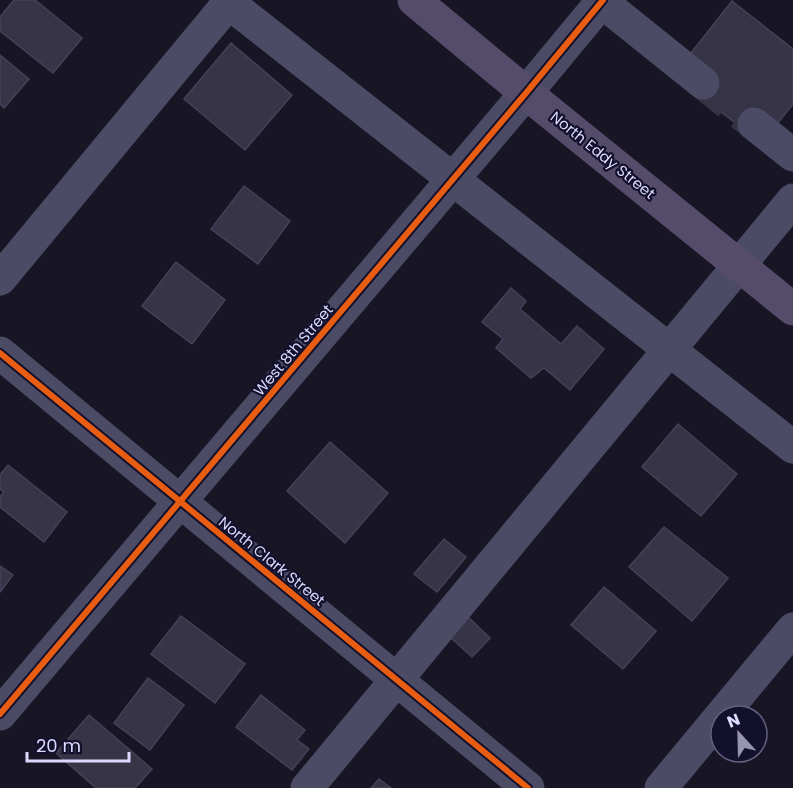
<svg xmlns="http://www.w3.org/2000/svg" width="793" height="788" font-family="Poppins,sans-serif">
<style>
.building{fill:#363446;stroke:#454158;stroke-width:1.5}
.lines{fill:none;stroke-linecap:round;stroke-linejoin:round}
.minor-tunnel{stroke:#363346;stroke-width:33;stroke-dasharray:33 16;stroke-linecap:butt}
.minor{stroke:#4b4b66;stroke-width:33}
.major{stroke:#544c6a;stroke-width:33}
.cycleway-casing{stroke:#13102b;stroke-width:10}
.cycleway{stroke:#e95d12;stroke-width:6}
.labels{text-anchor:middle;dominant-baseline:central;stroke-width:4.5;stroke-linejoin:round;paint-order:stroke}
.street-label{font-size:15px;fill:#dddaff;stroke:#13102b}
</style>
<rect width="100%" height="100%" fill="#181625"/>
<!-- building -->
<g class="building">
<path d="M 14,0 L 35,0 L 82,38 L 53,73 L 0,31 L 0,17 Z"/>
<path d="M 732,1 L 793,49 L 793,104 L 772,130 L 747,132 L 695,92 L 684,62 Z"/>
<path d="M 231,43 L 292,95 L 245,150 L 184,99 Z"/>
<path d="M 0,55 L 29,79 L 4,108 L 0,104 Z"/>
<path d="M 244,186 L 290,221 L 258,264 L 211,229 Z"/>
<path d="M 176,262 L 225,300 L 192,344 L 142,306 Z"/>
<path d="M 511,288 L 526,301 L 520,309 L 561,344 L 577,326 L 604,349 L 570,390 L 544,368 L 531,378 L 496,348 L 503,339 L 482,322 Z"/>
<path d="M 678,424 L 737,474 L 701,516 L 642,467 Z"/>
<path d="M 330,442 L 388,493 L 345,543 L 287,491 Z"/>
<path d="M 8,465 L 67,512 L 44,542 L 0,507 L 0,497 L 4,492 L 0,489 L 0,475 Z"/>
<path d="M 664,527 L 728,578 L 692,621 L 629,567 Z"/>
<path d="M 444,539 L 466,557 L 437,592 L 414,574 Z"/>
<path d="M 0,566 L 13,575 L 0,592 Z"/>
<path d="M 604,587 L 656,631 L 623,669 L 571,625 Z"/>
<path d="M 181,616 L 245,664 L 215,703 L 151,654 Z"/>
<path d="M 467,616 L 490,638 L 472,657 L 449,636 Z"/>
<path d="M 148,678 L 184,705 L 150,750 L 114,723 Z"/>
<path d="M 261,695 L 305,730 L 297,740 L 309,749 L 292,770 L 236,727 Z"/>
<path d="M 89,715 L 152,769 L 135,788 L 96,788 L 56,753 Z"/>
<path d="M 379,779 L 391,788 L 371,788 Z"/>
</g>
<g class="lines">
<!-- minor-tunnel -->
<path class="minor-tunnel" d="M 703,83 L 754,124"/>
<!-- minor -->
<g class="minor">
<path d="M 602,2 L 703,83"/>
<path d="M 229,3 L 793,447"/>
<path d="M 754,124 L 793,155"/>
<path d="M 0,279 L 231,0"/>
<path d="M 0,353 L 528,788"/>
<path d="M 0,714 L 526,93 L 603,0"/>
<path d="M 307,788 L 793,200"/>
<path d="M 661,788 L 793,629"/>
</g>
<!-- major -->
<path class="major" d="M 414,0 L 526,93 L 793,309"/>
<defs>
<g id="cycleway">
<path d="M 0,353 L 528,788"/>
<path d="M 0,714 L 526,93 L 603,0"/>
</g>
</defs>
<!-- cycleway casing -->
<use href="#cycleway" class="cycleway-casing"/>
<!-- cycleway -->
<use href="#cycleway" class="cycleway"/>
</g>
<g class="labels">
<!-- street labels -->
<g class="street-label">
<text transform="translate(603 155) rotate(39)">North Eddy Street</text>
<text transform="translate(293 350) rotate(-50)">West 8th Street</text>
<text transform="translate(272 561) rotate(39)">North Clark Street</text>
</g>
</g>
<!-- north arrow -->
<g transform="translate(739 734) rotate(338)"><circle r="28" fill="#13102b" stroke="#646180" stroke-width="1.5"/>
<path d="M0-4.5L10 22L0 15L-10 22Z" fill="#9895b3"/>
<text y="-9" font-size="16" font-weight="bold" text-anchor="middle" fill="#dddaff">N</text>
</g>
<!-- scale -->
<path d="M27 752v9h102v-9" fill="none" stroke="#dddaff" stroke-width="3"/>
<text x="36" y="752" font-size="18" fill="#dddaff" stroke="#13102b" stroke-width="4.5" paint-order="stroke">20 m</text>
</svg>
